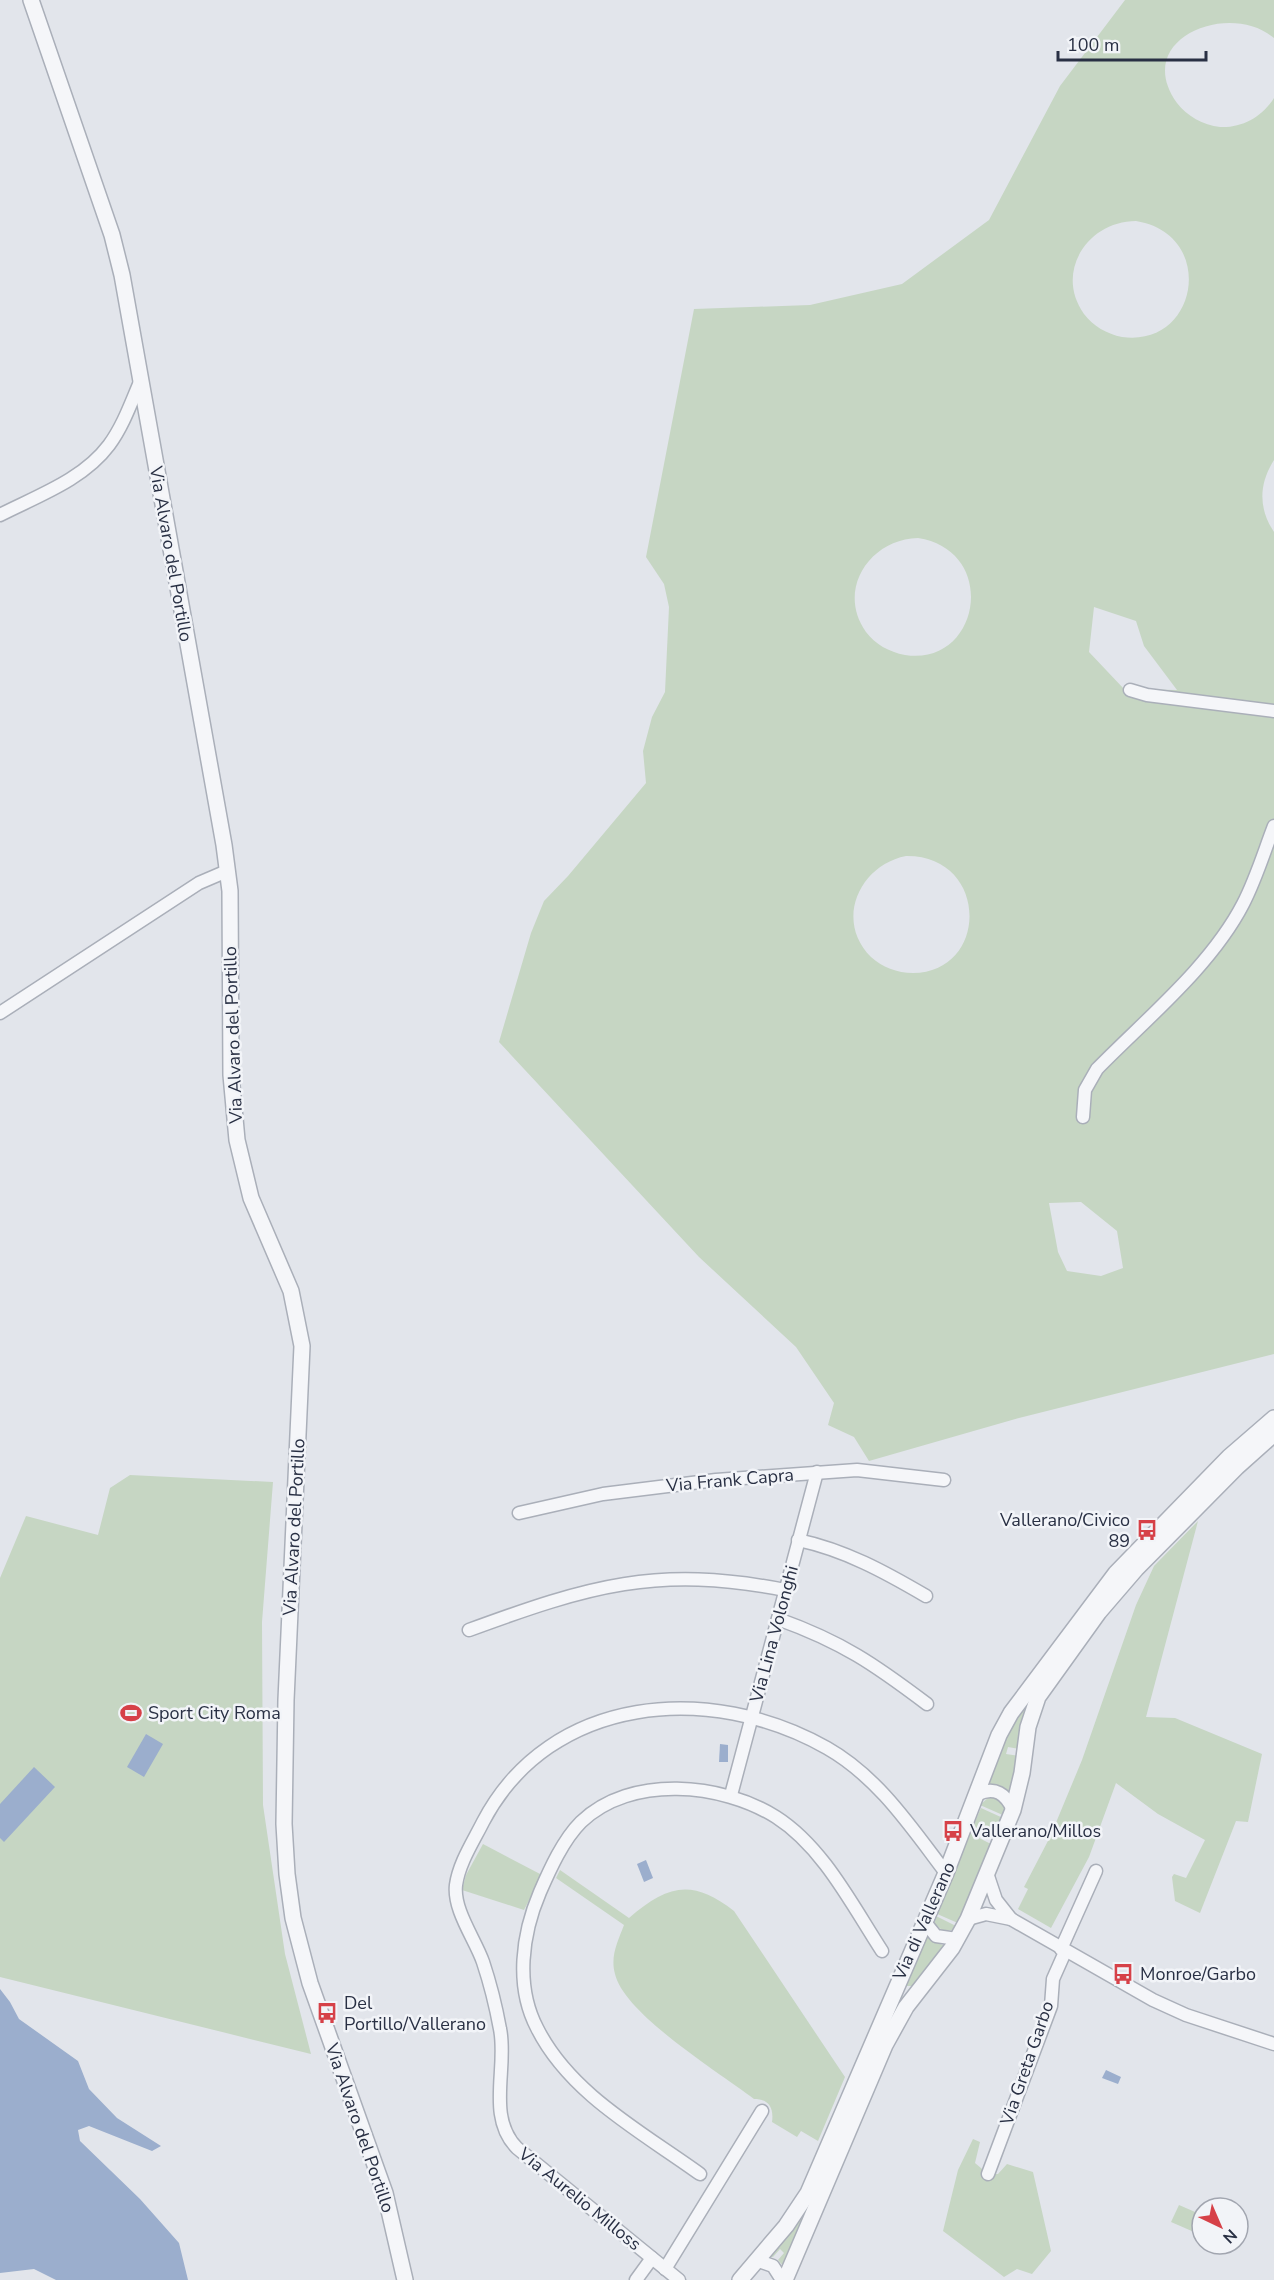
<svg xmlns="http://www.w3.org/2000/svg" width="1274" height="2280" font-family="'Nunito Sans',sans-serif">
<style>
.green{fill:#c6d6c3;fill-rule:evenodd}
.water{fill:#9baecd}
.lines{fill:none;stroke-linecap:round;stroke-linejoin:round}
.minor-casing{stroke:#aaafb9;stroke-width:15}
.tertiary-casing{stroke:#aaafb9;stroke-width:18}
.minor{stroke:#f5f6f9;stroke-width:12}
.tertiary{stroke:#f5f6f9;stroke-width:15}
.labels{text-anchor:middle;dominant-baseline:central;stroke-width:5;stroke-linejoin:round;paint-order:stroke}
.street-label{font-size:18px;fill:#293044;stroke:#f2f4f8}
.poi-label{font-size:18px;fill:#293044;stroke:#f2f4f8;text-anchor:start}
</style>
<rect width="100%" height="100%" fill="#e2e5eb"/>
<!-- green -->
<g class="green">
<path d="M 1125,0 L 1274,0 L 1274,38 C 1229,0 1131,39 1177,103 C 1187,116 1203,125 1220,127 C 1242,128 1262,117 1274,98 L 1274,460 C 1259,484 1258,508 1274,532 L 1274,1354 L 1019,1418 L 869,1461 L 854,1437 L 828,1425 L 834,1403 L 796,1347 L 699,1257 L 499,1042 L 531,933 L 544,901 L 568,876 L 646,783 L 643,751 L 652,717 L 665,692 L 669,607 L 664,584 L 646,557 L 694,309 L 810,305 L 902,284 L 989,220 L 1060,86 ZM 1136,221 C 1217,234 1199,348 1122,337 C 1107,334 1093,326 1084,314 C 1054,272 1088,221 1136,221 ZM 918,538 C 1000,551 980,667 905,655 C 889,652 875,644 866,632 C 836,590 870,539 918,538 ZM 1094,607 L 1136,621 L 1144,646 L 1177,690 L 1124,689 L 1089,652 ZM 906,856 C 989,855 990,972 913,973 C 897,973 882,967 871,957 C 834,920 860,865 906,856 ZM 1081,1202 L 1117,1231 L 1123,1268 L 1101,1276 L 1067,1271 L 1058,1252 L 1049,1203 Z"/>
<path d="M 130,1475 L 273,1482 L 262,1622 L 263,1805 L 285,1954 L 311,2054 L 0,1977 L 0,1578 L 26,1516 L 98,1535 L 110,1488 Z"/>
<path d="M 1198,1521 L 1146,1717 L 1175,1718 L 1262,1754 L 1248,1822 L 1236,1821 L 1200,1913 L 1175,1901 L 1172,1877 L 1174,1874 L 1186,1878 L 1205,1840 L 1158,1814 L 1116,1783 L 1089,1857 L 1051,1928 L 1018,1909 L 1028,1889 L 1024,1887 L 1050,1837 L 1082,1760 L 1136,1605 L 1154,1566 Z"/>
<path d="M 1036,1685 L 1019,1749 L 1008,1747 L 1006,1754 L 1019,1756 L 1012,1794 L 1003,1787 L 987,1785 L 1009,1729 Z"/>
<path d="M 990,1796 L 999,1798 L 1005,1807 L 1005,1816 L 980,1805 Z"/>
<path d="M 981,1808 L 1003,1818 L 995,1839 L 982,1833 L 979,1838 L 993,1845 L 960,1924 L 935,1913 Z"/>
<path d="M 483,1844 L 542,1875 L 524,1910 L 462,1890 L 466,1875 Z"/>
<path d="M 560,1870 L 629,1918 C 667,1885 692,1878 734,1911 L 845,2077 L 818,2141 L 801,2131 L 797,2137 L 772,2122 C 774,2108 769,2099 754,2099 C 720,2073 624,2014 615,1974 C 610,1956 618,1941 624,1925 L 556,1878 Z"/>
<path d="M 934,1915 L 958,1927 L 952,1930 L 943,1931 L 935,1924 Z"/>
<path d="M 925,1934 L 931,1941 L 946,1946 L 914,1986 L 905,1986 L 900,1994 L 904,1998 L 884,2035 Z"/>
<path d="M 973,2139 L 980,2142 L 975,2163 L 988,2174 L 998,2174 L 1007,2164 L 1033,2172 L 1051,2251 L 1032,2274 L 1017,2269 L 1004,2277 L 943,2231 L 958,2170 Z"/>
<path d="M 812,2197 L 784,2267 L 778,2260 L 784,2253 L 780,2249 L 773,2257 L 768,2256 Z"/>
<path d="M 1179,2205 L 1202,2215 L 1201,2235 L 1171,2222 Z"/>
</g>
<!-- water -->
<g class="water">
<path d="M 146,1734 L 163,1744 L 144,1777 L 127,1767 Z"/>
<path d="M 720,1744 L 728,1745 L 728,1762 L 719,1762 Z"/>
<path d="M 34,1767 L 55,1787 L 4,1842 L 0,1838 L 0,1804 Z"/>
<path d="M 646,1860 L 653,1878 L 644,1882 L 637,1864 Z"/>
<path d="M 0,1989 L 10,2002 L 19,2019 L 78,2061 L 89,2089 L 117,2118 L 161,2146 L 152,2151 L 89,2126 L 78,2130 L 80,2141 L 140,2199 L 179,2243 L 188,2280 L 56,2280 L 34,2269 L 0,2273 Z"/>
<path d="M 1106,2070 L 1121,2077 L 1118,2084 L 1102,2078 Z"/>
</g>
<g class="lines">
<defs>
<g id="minor">
<path d="M 0,515 C 37,496 83,480 109,445 C 123,426 131,403 140,382"/>
<path d="M 1130,690 L 1147,695 L 1274,711"/>
<path d="M 0,1013 L 199,883 L 227,871"/>
<path d="M 1083,1117 L 1085,1090 L 1097,1069 C 1146,1019 1211,966 1243,904 C 1256,879 1264,852 1274,826"/>
<path d="M 519,1513 L 603,1494 L 716,1480 L 857,1470 L 944,1480"/>
<path d="M 798,1540 C 845,1550 885,1572 926,1596"/>
<path d="M 778,1619 C 842,1642 874,1664 927,1704"/>
<path d="M 469,1630 C 589,1586 657,1565 785,1590"/>
<path d="M 978,1794 C 995,1786 1006,1794 1013,1810"/>
<path d="M 731,1795 L 817,1472"/>
<path d="M 987,1873 L 996,1900 L 1011,1919"/>
<path d="M 968,1919 L 986,1914 L 1011,1919 L 1153,2000 L 1186,2015 L 1274,2044"/>
<path d="M 924,1921 L 936,1936 L 957,1939"/>
<path d="M 1061,1949 L 1096,1871"/>
<path d="M 700,2174 C 642,2132 570,2094 537,2028 C 515,1986 522,1934 540,1892 C 550,1869 563,1840 581,1822 C 631,1774 722,1783 776,1817 C 823,1847 852,1905 882,1951"/>
<path d="M 988,2174 L 1051,2006 L 1053,1979 L 1065,1952"/>
<path d="M 756,2260 L 773,2266 L 782,2280"/>
<path d="M 665,2269 L 762,2111"/>
<path d="M 636,2280 L 652,2258"/>
<path d="M 679,2280 L 517,2148 C 486,2117 508,2067 500,2029 C 496,2007 490,1983 483,1962 C 475,1939 453,1910 456,1885 C 459,1863 473,1842 483,1822 C 550,1694 711,1682 827,1748 C 878,1777 911,1827 946,1873"/>
</g>
<g id="tertiary">
<path d="M 31,0 L 112,235 L 122,275 L 224,845 L 230,891 L 231,1075 L 237,1140 L 251,1198 L 291,1291 L 302,1346 L 286,1700 L 284,1824 L 287,1874 L 293,1918 L 310,1983 L 385,2193 L 405,2280"/>
<path d="M 740,2280 L 786,2226 L 808,2193 L 946,1873 L 999,1735 L 1011,1713 L 1116,1573 L 1229,1457 L 1274,1418"/>
<path d="M 785,2280 L 885,2045 L 906,2007 L 952,1948 L 968,1919 L 1013,1810 L 1022,1773 L 1028,1727 L 1038,1697 L 1099,1612 L 1136,1569 L 1237,1467 L 1274,1434"/>
</g>
</defs>
<!-- minor casing -->
<use href="#minor" class="minor-casing"/>
<!-- tertiary casing -->
<use href="#tertiary" class="tertiary-casing"/>
<!-- minor -->
<use href="#minor" class="minor"/>
<!-- tertiary -->
<use href="#tertiary" class="tertiary"/>
</g>
<!-- icons -->
<defs>
<symbol id="bus-bare" viewBox="-9 -9 18 18"><path d="M-5-6H5V4H4V6H2V4H-2V6H-4V4H-5ZM-3.5-4V0h7V-4ZM-3.5 1.2v1.5H-2V1.2ZM2 1.2v1.5H3.5V1.2Z" fill="#d64148" stroke="#f2f4f8" stroke-width="2.5" paint-order="stroke"/></symbol>
<symbol id="stadium-bare" viewBox="-9 -9 18 18"><path d="M0-5a6.5 5 0 1 0 0 10a6.5 5 0 1 0 0-10ZM-3.5-1.8h7v3.6h-7Z" fill="#d64148" stroke="#f2f4f8" stroke-width="2.5" paint-order="stroke"/></symbol>
</defs>
<g fill-rule="evenodd">
<use href="#bus-bare" x="1132" y="1515" width="30" height="30"/>
<use href="#stadium-bare" x="116" y="1698" width="30" height="30"/>
<use href="#bus-bare" x="938" y="1816" width="30" height="30"/>
<use href="#bus-bare" x="1108" y="1959" width="30" height="30"/>
<use href="#bus-bare" x="312" y="1998" width="30" height="30"/>
</g>
<g class="labels">
<!-- street labels -->
<g class="street-label">
<text transform="translate(171 554) rotate(80)">Via Alvaro del Portillo</text>
<text transform="translate(233 1035) rotate(-92)">Via Alvaro del Portillo</text>
<text transform="translate(730 1480) rotate(-5)">Via Frank Capra</text>
<text transform="translate(294 1527) rotate(-87)">Via Alvaro del Portillo</text>
<text transform="translate(774 1634) rotate(-75)">Via Lina Volonghi</text>
<text transform="translate(924 1921) rotate(-66)">Via di Vallerano</text>
<text transform="translate(1027 2063) rotate(-71)">Via Greta Garbo</text>
<text transform="translate(360 2128) rotate(71)">Via Alvaro del Portillo</text>
<text transform="translate(580 2199) rotate(39)">Via Aurelio Milloss</text>
</g>
<!-- poi labels -->
<g class="poi-label">
<text x="1130" y="1520" text-anchor="end">Vallerano/Civico<tspan x="1130" dy="21">89</tspan></text>
<text x="148" y="1713">Sport City Roma</text>
<text x="970" y="1831">Vallerano/Millos</text>
<text x="1140" y="1974">Monroe/Garbo</text>
<text x="344" y="2003">Del<tspan x="344" dy="21">Portillo/Vallerano</tspan></text>
</g>
</g>
<!-- north arrow -->
<g transform="translate(1220 2226) rotate(136)"><circle r="28" fill="#f2f4f8" stroke="#a2a6b0" stroke-width="1.5"/>
<path d="M0-4.5L10 22L0 15L-10 22Z" fill="#d64148"/>
<text y="-9" font-size="16" font-weight="bold" text-anchor="middle" fill="#293044">N</text>
</g>
<!-- scale -->
<path d="M1058 51v9h148v-9" fill="none" stroke="#293044" stroke-width="3"/>
<text x="1067" y="51" font-size="18" fill="#293044" stroke="#f2f4f8" stroke-width="4.5" paint-order="stroke">100 m</text>
</svg>
